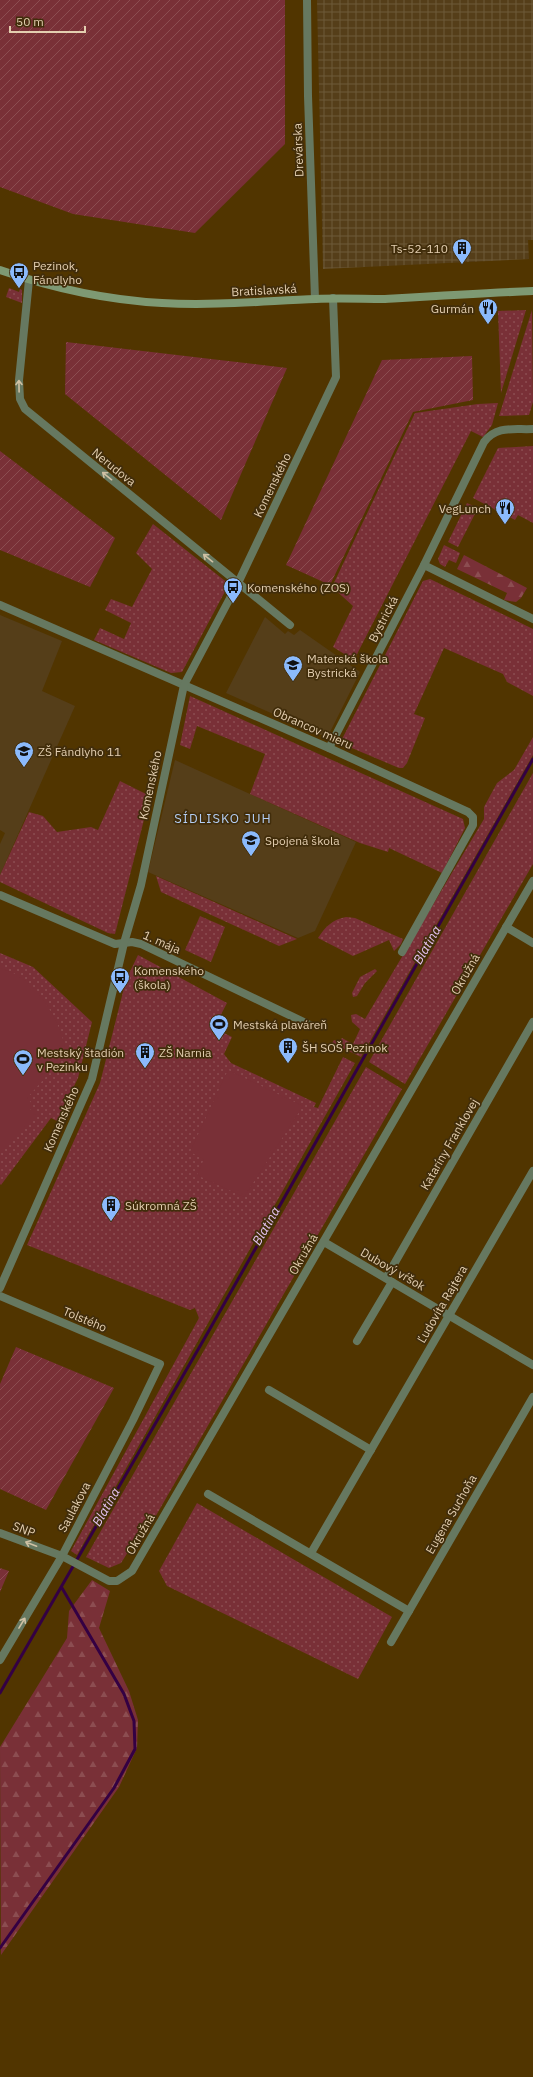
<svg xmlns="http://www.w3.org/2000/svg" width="533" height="2077" font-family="'IBM Plex Sans',sans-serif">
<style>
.built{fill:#553e19}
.industrial{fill:url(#industrial-grid)}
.grass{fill:url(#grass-dots)}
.forest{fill:url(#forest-firs)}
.garden{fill:url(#garden-furrows)}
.pitch{fill:#793037}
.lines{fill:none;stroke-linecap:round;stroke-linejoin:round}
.stream{stroke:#340043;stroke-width:3}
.street{stroke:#667860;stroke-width:8}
.secondary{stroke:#7e9973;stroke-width:8}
.oneway{stroke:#d0c1a4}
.labels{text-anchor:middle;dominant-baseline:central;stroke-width:3.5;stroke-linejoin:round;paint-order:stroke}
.street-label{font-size:12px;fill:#e3ceb0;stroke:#412d0b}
.poi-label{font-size:12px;fill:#e3ceb0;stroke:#412d0b;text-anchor:start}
.neighbourhood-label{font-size:13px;letter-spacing:1px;fill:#b3cdf3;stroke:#412d0b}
.water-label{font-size:13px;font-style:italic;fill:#e4c2f0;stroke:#412d0b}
</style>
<defs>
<pattern id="industrial-grid" width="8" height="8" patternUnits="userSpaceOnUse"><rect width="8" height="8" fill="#553e19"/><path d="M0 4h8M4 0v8" fill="none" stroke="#6d5938"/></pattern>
<pattern id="grass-dots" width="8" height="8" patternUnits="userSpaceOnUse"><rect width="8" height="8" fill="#793037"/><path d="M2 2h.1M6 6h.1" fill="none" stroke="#8c4d51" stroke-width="1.8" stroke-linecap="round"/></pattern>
<pattern id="forest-firs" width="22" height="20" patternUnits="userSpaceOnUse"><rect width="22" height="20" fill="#793037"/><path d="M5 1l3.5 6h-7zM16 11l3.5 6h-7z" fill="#8c4d51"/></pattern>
<pattern id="garden-furrows" width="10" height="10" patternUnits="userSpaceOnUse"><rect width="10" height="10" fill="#793037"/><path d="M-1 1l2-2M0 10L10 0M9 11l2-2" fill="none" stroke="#8c4d51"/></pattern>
</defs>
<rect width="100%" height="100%" fill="#513500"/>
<!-- built -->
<g class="built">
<path d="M 0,615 L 62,641 L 42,691 L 75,706 L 0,875 L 0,844 L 5,833 L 0,830 Z"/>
<path d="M 265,617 L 285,634 L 288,631 L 294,635 L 300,630 L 360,672 L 329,734 L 321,735 L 226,693 Z"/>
<path d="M 175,760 L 356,842 L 315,931 L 298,938 L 148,872 Z"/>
</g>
<!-- industrial -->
<path class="industrial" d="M 317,0 L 533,0 L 533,240 L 528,240 L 529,259 L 323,269 Z"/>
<!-- grass -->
<g class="grass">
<path d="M 9,288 L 19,292 L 20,289 L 22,290 L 22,303 L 6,297 Z"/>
<path d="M 526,310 L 501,393 L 498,311 Z"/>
<path d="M 532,310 L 533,402 L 529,415 L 499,416 Z"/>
<path d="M 498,403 L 492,425 L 483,437 L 471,431 L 354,660 L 333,647 L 353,606 L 332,587 L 415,413 L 478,404 Z"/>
<path d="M 533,446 L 533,523 L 518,515 L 515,520 L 473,498 L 498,448 Z"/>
<path d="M 467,503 L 478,508 L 458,547 L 448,542 Z"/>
<path d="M 153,524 L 229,584 L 182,672 L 171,673 L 94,640 L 100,628 L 124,639 L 131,623 L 105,610 L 111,599 L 132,607 L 152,569 L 136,553 Z"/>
<path d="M 444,545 L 460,553 L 456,563 L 449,560 L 445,567 L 440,564 L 438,559 Z"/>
<path d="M 430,579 L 533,629 L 533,696 L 507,682 L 503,674 L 444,648 L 414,714 L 425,718 L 407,763 L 403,768 L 399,768 L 340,743 L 423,581 Z"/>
<path d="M 190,696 L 463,819 L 465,828 L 442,873 L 389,848 L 388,852 L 360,843 L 250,794 L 265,754 L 197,726 L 190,749 L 180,745 Z"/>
<path d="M 533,737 L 533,755 L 361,1057 L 332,1043 L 334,1040 L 339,1042 L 342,1038 L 353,1044 L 360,1029 L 352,1022 L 351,1015 L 356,1014 L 365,1019 L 484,819 L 484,807 L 497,783 L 514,770 Z"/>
<path d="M 533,773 L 533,864 L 405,1084 L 369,1062 Z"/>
<path d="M 120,781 L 150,796 L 115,934 L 108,933 L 0,882 L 0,875 L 29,812 L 43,816 L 57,832 L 91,827 L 98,830 Z"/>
<path d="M 156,876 L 297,939 L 279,946 L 161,892 Z"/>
<path d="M 200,916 L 225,927 L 211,962 L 185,950 Z"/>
<path d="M 346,917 L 355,918 L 403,939 L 401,944 L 394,951 L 389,940 L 353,956 L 318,938 C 326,926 332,920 346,917 Z"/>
<path d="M 0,953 L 33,967 L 92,1022 L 78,1078 L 57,1121 L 51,1118 L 1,1185 L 0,1184 Z"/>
<path d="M 138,955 L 227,1003 L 214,1028 L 232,1037 L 224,1054 L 231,1063 L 316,1103 L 314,1107 L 318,1108 L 343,1057 L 355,1063 L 77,1555 L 71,1551 L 199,1318 L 195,1308 L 190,1310 L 27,1245 L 100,1083 L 126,980 Z"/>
<path d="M 375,969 L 377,971 L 365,983 L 357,996 L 353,997 L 352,993 L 360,977 Z"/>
<path d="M 366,1067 L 402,1089 L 154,1519 L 142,1530 L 121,1563 L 109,1568 L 86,1557 Z"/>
<path d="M 197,1503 L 392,1617 L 358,1679 L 167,1586 L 159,1571 Z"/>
</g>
<!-- forest -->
<g class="forest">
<path d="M 464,555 L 527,588 L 521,598 L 516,602 L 504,600 L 507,593 L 457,569 Z"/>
<path d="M 92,1580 L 110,1591 L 99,1628 L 129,1691 L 138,1720 L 137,1748 L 119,1787 L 1,1955 L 0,1747 L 67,1638 L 69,1611 Z"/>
</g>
<!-- garden -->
<g class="garden">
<path d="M 0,0 L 285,0 L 285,144 L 195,233 L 73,214 L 0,187 Z"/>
<path d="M 66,342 L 287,368 L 221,520 L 65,394 Z"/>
<path d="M 472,356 L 473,400 L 413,412 L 330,585 L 286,565 L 382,360 Z"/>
<path d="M 0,451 L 115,538 L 90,587 L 0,550 Z"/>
<path d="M 16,1347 L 114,1388 L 46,1510 L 0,1489 L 0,1384 Z"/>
<path d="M 0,1568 L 9,1571 L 0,1592 Z"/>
</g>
<!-- pitch -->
<g class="pitch">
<path d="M 0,968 C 6,970 12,972 17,975 C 43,992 62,1024 66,1054 L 27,1098 L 33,1105 L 30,1109 L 36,1114 L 0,1153 Z"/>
<path d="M 228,1070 L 303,1106 L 244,1197 L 197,1175 L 204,1159 L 190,1152 Z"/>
</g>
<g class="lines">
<!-- stream -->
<g class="stream">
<path d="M 0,1693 L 207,1334 L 533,759"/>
<path d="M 0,1948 L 114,1788 L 135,1749 L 134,1721 L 124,1694 L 62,1588"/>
</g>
<!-- street -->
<g class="street">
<path d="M 307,0 L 308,96 L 315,299"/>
<path d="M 29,280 L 19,380 L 20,399 L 25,409 L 290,625"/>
<path d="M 424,565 L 533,619"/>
<path d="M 0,605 L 329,748 L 468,812 L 473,817 L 473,825 L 402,952"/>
<path d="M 329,748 L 424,565 L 484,442 C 497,425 514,430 533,429"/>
<path d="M 0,895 L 115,944 L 132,942 L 141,944 L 310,1025"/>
<path d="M 506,927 L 533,943"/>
<path d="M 324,1242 L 533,1365"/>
<path d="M 386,1278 L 533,1022"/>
<path d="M 0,1288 L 92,1079 L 124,943 L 141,885 L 184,685 L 238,583 L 336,377 L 333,298"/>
<path d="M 0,1296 L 160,1364 L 133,1420 L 62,1556 L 0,1660"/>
<path d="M 357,1341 L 392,1282"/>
<path d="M 269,1390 L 371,1450"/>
<path d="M 208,1494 L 409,1611"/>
<path d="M 0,1533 L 62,1556 L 109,1581 L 117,1581 L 132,1571 L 533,881"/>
<path d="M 311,1553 L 533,1171"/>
<path d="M 391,1642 L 533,1397"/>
</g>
<!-- secondary -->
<path class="secondary" d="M 0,270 C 52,288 107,300 162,303 C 213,306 265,301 316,299 C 339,298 362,299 385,299 C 435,296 484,293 533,291"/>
</g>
<!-- one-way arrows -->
<defs><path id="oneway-shaft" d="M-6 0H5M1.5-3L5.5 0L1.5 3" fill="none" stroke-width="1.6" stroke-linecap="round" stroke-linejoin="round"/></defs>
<g class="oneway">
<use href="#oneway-shaft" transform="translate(19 386) rotate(-91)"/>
<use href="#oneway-shaft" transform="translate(107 476) rotate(-141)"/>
<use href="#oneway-shaft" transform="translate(208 558) rotate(-141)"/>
<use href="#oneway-shaft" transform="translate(31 1544) rotate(-159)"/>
<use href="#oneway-shaft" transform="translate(22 1623) rotate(-59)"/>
</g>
<!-- icons -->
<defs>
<symbol id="building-pin" viewBox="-11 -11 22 30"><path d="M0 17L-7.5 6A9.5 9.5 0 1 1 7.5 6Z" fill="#8bbafc" stroke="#412d0b"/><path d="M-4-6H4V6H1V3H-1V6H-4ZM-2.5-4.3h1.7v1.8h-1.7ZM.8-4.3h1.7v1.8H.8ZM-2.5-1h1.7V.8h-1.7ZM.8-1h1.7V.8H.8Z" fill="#111"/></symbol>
<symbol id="bus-pin" viewBox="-11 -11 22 30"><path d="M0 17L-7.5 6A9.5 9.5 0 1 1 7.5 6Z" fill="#8bbafc" stroke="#412d0b"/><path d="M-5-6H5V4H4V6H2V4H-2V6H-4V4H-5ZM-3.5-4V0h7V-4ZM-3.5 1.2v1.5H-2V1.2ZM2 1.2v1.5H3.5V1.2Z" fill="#111"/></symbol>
<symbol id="restaurant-pin" viewBox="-11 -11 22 30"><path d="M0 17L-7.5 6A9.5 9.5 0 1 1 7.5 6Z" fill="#8bbafc" stroke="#412d0b"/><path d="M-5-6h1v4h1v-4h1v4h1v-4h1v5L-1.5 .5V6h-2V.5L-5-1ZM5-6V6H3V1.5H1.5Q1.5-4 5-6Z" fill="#111"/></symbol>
<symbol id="school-pin" viewBox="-11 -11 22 30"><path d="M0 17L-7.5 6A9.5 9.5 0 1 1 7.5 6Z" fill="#8bbafc" stroke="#412d0b"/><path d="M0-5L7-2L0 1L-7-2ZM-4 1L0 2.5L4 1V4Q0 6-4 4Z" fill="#111"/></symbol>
<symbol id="stadium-pin" viewBox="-11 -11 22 30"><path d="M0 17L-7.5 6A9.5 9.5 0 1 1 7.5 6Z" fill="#8bbafc" stroke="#412d0b"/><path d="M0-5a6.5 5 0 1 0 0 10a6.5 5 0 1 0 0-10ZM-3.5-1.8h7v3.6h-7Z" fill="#111"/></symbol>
</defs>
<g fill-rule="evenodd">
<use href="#building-pin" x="451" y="237" width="22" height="30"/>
<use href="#bus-pin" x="8" y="261" width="22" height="30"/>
<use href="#restaurant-pin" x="477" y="297" width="22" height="30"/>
<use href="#restaurant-pin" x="494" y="497" width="22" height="30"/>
<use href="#bus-pin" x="222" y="576" width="22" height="30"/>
<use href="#school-pin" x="282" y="654" width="22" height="30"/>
<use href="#school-pin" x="13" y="740" width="22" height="30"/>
<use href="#school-pin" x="240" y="829" width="22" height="30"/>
<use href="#bus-pin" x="109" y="966" width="22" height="30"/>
<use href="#stadium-pin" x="208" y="1013" width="22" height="30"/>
<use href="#building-pin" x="277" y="1036" width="22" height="30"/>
<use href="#building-pin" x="134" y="1041" width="22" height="30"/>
<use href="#stadium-pin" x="12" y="1048" width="22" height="30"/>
<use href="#building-pin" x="100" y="1194" width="22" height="30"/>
</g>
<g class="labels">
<!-- street labels -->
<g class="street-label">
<text transform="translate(298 150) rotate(-92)">Drevárska</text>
<text transform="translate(264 290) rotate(-3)">Bratislavská</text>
<text transform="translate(114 467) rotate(39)">Nerudova</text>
<text transform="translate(272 485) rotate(-64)">Komenského</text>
<text transform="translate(383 619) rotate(-63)">Bystrická</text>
<text transform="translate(313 728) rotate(24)">Obrancov mieru</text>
<text transform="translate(150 785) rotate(-78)">Komenského</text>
<text transform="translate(162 942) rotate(24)">1. mája</text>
<text transform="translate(465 974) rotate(-60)">Okružná</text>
<text transform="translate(61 1119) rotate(-66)">Komenského</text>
<text transform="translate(449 1144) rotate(-60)">Kataríny Franklovej</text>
<text transform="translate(303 1254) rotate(-60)">Okružná</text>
<text transform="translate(393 1269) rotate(30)">Dubový vŕšok</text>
<text transform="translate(442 1304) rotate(-60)">Ľudovíta Rajtera</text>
<text transform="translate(85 1319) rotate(23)">Tolstého</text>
<text transform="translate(74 1507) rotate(-62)">Saulakova</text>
<text transform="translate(451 1514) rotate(-60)">Eugena Suchoňa</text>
<text transform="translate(24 1529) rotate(21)">SNP</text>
<text transform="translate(140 1534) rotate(-60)">Okružná</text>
</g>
<!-- poi labels -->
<g class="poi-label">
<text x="448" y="248" text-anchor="end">Ts-52-110</text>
<text x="33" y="265">Pezinok,<tspan x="33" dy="14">Fándlyho</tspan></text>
<text x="474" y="308" text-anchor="end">Gurmán</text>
<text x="491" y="508" text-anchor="end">VegLunch</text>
<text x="247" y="587">Komenského (ZOS)</text>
<text x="307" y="658">Materská škola<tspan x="307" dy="14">Bystrická</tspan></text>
<text x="38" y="751">ZŠ Fándlyho 11</text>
<text x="265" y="840">Spojená škola</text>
<text x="134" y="970">Komenského<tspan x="134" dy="14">(škola)</tspan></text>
<text x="233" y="1024">Mestská plaváreň</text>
<text x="302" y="1047">ŠH SOŠ Pezinok</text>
<text x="37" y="1052">Mestský štadión<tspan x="37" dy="14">v Pezinku</tspan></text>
<text x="159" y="1052">ZŠ Narnia</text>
<text x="125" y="1205">Súkromná ZŠ</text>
</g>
<!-- neighbourhood labels -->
<g class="neighbourhood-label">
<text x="223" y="818">SÍDLISKO JUH</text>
</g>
<!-- water labels -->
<g class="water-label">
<text transform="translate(427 945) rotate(-60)">Blatina</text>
<text transform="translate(266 1226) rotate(-60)">Blatina</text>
<text transform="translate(106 1507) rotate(-60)">Blatina</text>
</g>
</g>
<!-- scale -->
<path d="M10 26v6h75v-6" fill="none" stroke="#e3ceb0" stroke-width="2"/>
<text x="16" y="26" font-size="12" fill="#e3ceb0" stroke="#412d0b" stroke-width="3" paint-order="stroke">50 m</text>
</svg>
